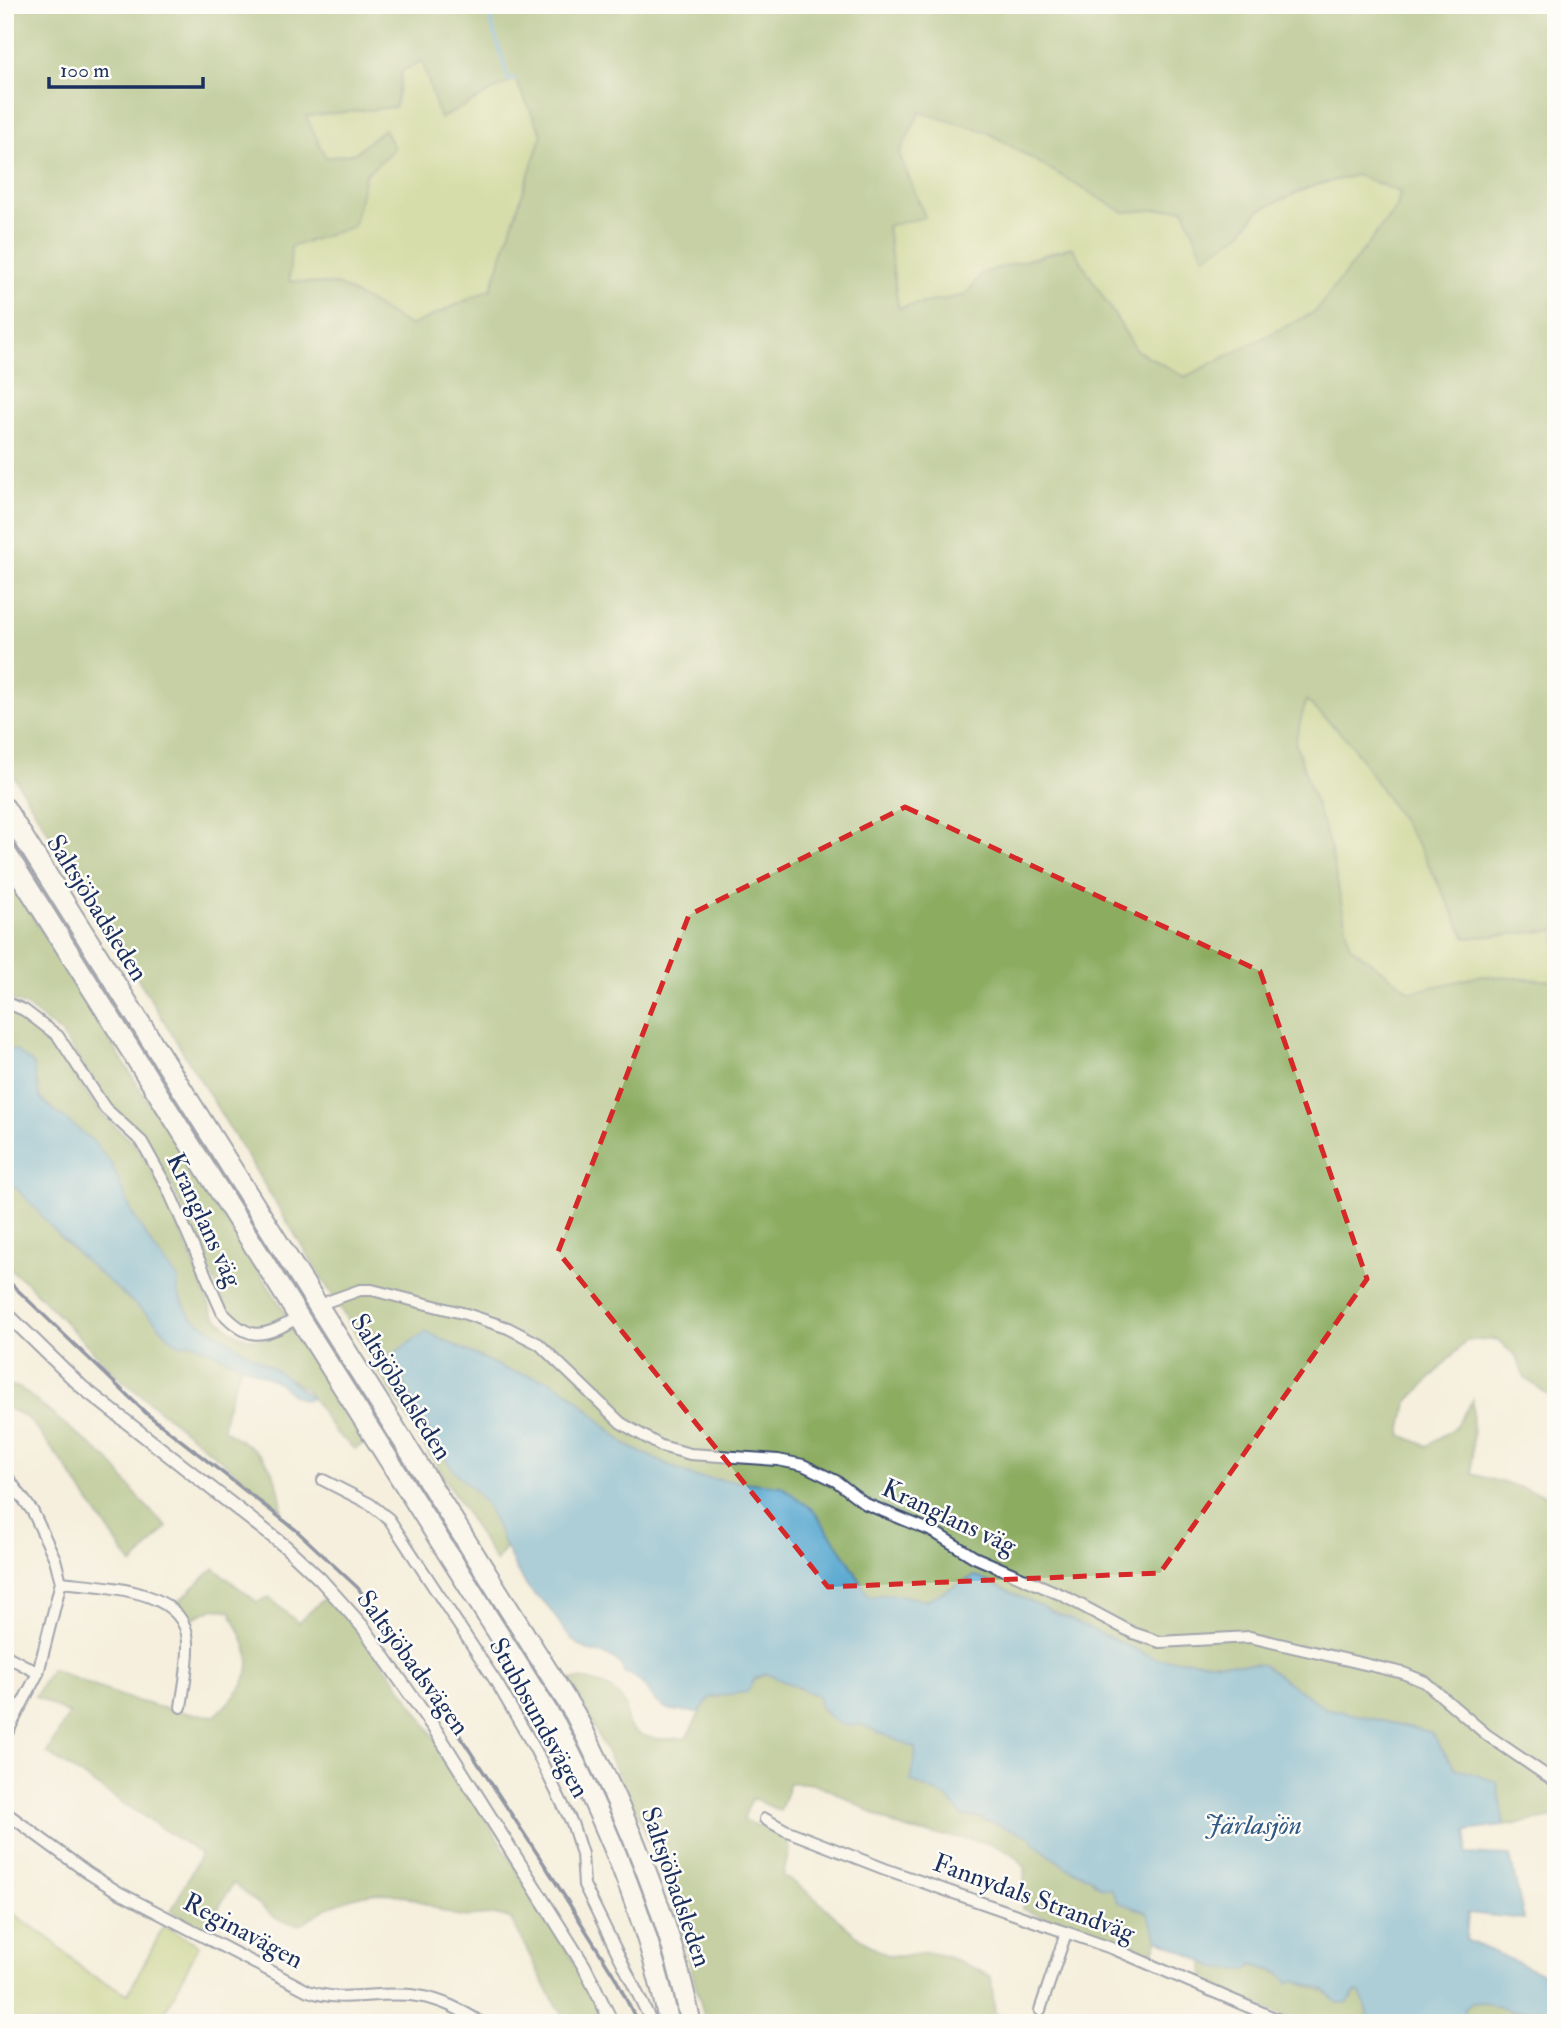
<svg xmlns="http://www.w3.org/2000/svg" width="1561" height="2028" font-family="'IM FELL Double Pica',serif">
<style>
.green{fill:#b1c86d;stroke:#667c66;stroke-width:2}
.forest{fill:#8cac60;stroke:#546e5f;stroke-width:2;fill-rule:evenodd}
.water{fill:#55a6cf;stroke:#386a96;stroke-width:2}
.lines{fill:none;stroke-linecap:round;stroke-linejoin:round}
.stream{stroke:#55a6cf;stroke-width:3.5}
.minor-casing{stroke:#3c4c71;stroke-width:14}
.tertiary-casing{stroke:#3c4c71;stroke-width:16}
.motorway-casing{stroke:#3c4c71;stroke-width:23}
.minor{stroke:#fff;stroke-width:10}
.tertiary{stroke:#fff;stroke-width:12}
.motorway{stroke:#fff;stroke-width:19}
.rail{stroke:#1b2f5e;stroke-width:3.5}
.marked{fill:none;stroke:#d62828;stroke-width:5;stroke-dasharray:14 9;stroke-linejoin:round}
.labels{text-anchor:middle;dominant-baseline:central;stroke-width:5;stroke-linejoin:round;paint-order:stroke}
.street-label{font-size:26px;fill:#1b2f5e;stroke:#fdfcf7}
.water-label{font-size:28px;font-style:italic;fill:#2f5986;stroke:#fdfcf7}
</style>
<rect width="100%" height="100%" fill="#fdfcf7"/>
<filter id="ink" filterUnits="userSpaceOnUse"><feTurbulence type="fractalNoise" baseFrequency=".0143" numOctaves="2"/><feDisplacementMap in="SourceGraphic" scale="14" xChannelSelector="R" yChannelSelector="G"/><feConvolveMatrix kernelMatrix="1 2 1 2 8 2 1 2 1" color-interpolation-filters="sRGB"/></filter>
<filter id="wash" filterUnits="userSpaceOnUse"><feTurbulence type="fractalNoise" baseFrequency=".00686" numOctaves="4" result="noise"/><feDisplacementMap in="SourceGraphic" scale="28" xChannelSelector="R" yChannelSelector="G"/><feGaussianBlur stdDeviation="1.57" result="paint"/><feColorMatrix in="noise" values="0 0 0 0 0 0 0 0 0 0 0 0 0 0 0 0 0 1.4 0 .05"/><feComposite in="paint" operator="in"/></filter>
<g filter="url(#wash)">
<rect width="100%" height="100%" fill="#f5efdd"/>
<!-- green -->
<g class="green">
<path d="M 422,61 L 515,79 L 542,134 L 491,289 L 411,326 L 339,285 L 289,281 L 291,247 L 354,226 L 365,175 L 394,149 L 384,129 L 355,153 L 326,158 L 305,116 L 395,107 L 402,71 Z"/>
<path d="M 920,112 L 987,132 L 1123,212 L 1183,208 L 1240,234 L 1259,210 L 1312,186 L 1357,175 L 1400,192 L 1397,207 L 1315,312 L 1185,377 L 1136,350 L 1072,247 L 982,273 L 966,295 L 898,308 L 887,225 L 925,216 L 899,154 Z"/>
<path d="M 1305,699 L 1350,742 L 1420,848 L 1466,938 L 1556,930 L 1556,981 L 1480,976 L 1411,992 L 1349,946 L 1330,847 L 1295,742 Z"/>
<path d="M 5,1908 L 50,1939 L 87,1973 L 128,1994 L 164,1926 L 199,1945 L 165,2012 L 186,2023 L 5,2023 Z"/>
</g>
<!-- forest -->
<g class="forest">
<path d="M 5,5 L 1556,5 L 1556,930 L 1466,938 L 1420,848 L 1350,742 L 1306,700 L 1295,742 L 1330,847 L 1350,946 L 1411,992 L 1480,976 L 1556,981 L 1552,1034 L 1556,1037 L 1556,1422 L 1551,1416 L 1552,1398 L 1525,1378 L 1516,1357 L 1498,1340 L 1467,1340 L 1407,1403 L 1401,1435 L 1427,1446 L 1454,1428 L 1473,1400 L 1472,1474 L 1543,1494 L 1556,1501 L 1556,1817 L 1504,1826 L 1497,1782 L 1455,1768 L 1430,1732 L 1325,1708 L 1263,1665 L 1156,1659 L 975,1576 L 925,1601 C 904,1595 890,1592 869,1598 L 724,1481 L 694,1477 L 627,1446 L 569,1392 L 548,1380 L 507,1370 L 426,1332 L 391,1355 L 438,1447 L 498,1506 L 508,1542 L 496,1562 L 5,762 ZM 422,61 L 440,119 L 515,79 L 542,134 L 491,289 L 411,326 L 339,285 L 289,281 L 291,247 L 354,226 L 365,175 L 394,149 L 384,129 L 355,153 L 326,158 L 306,116 L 395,107 L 402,71 ZM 920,112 L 987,132 L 1123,212 L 1183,208 L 1204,257 L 1240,234 L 1259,210 L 1312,186 L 1357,175 L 1400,192 L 1397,207 L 1315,312 L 1185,377 L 1136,350 L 1072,247 L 982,273 L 966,295 L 898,308 L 887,226 L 925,217 L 899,154 Z"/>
<path d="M 5,872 L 142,1092 L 287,1315 C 259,1330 249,1334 227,1309 L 172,1186 L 109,1106 L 61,1033 L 26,1006 L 5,997 Z"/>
<path d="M 5,1006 C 61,1032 65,1068 100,1111 C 112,1126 130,1137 141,1153 C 173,1201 191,1260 213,1314 C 241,1344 259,1346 294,1326 L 366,1442 L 355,1449 L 335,1432 L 307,1390 L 191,1317 L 178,1294 L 178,1278 L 153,1247 L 132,1213 L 112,1165 L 93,1141 L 40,1099 L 37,1081 L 15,1050 L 5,1049 Z"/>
<path d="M 5,1178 C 28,1195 44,1220 64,1241 C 92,1268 120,1292 149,1316 C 161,1326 168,1338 181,1345 L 191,1342 L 241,1365 C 235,1388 225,1405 223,1428 C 234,1439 249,1443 259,1454 C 274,1467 281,1491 282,1510 L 116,1375 L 28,1284 L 5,1265 Z"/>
<path d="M 5,1384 L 20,1388 L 110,1461 L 142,1502 L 167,1527 L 132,1565 L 65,1466 L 27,1417 L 5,1407 Z"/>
<path d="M 214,1568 L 257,1602 L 269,1597 L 298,1623 L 328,1595 C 396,1670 447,1758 501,1844 C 537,1902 578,1959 604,2023 L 569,2023 L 550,1995 L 511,1919 C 494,1910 477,1919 458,1916 C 441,1912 424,1902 407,1897 C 370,1885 329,1904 300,1925 L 277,1919 L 233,1883 L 206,1930 L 171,1911 L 201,1854 L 47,1753 L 69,1714 L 35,1696 L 51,1669 C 105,1691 156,1712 215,1716 C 259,1673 256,1663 230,1611 L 214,1608 L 193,1618 L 178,1602 Z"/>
<path d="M 767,1674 L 818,1696 L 819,1707 L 840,1724 L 860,1724 L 915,1748 C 918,1761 910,1768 911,1781 L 948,1798 L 962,1816 L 978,1817 L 1031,1836 L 1036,1844 L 1066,1867 L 1090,1877 L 1094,1883 L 1111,1889 L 1132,1907 L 1147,1912 L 1158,1939 L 1151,1957 L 1022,1909 L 1025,1867 C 1002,1834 945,1839 909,1830 C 870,1819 831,1777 790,1783 L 780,1811 L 752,1798 L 743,1820 L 787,1837 L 789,1851 L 783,1876 C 821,1896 851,1939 885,1954 C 902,1961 914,1950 932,1953 C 953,1957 973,1967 991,1977 L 995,2013 L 1015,2023 L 706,2023 L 673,1901 L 639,1816 L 570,1680 C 588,1676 621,1689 626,1708 C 627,1716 625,1723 632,1729 C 646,1741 668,1740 685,1738 C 697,1725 698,1708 711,1697 C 733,1697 746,1681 767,1674 Z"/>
<path d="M 1203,1962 L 1248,1970 L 1253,1964 L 1332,1995 L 1352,1998 L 1355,1992 L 1362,1993 L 1369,2018 L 1380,2023 L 1298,2023 L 1204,1980 Z"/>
<path d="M 1484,2002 L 1511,2011 L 1540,2009 L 1556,2016 L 1556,2023 L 1466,2023 L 1468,2019 L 1464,2010 L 1471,2003 Z"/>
</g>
<!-- water -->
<g class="water">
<path d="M 5,1049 L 15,1050 L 33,1064 L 40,1099 L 93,1141 L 112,1165 L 132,1213 L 153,1247 L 178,1279 L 178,1294 L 191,1317 L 283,1375 L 312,1398 L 303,1400 L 292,1395 L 280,1383 L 203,1347 L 191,1342 L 181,1345 C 168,1338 161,1326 149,1316 C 117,1289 86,1263 57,1233 C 39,1215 25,1193 5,1178 Z"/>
<path d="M 426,1332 L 507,1370 L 548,1380 L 569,1392 L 627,1446 L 694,1477 L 781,1486 L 813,1510 L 849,1561 L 869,1597 C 890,1592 904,1595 925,1601 L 975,1576 L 1156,1659 L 1263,1665 L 1325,1708 L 1430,1732 L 1455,1768 L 1497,1782 L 1504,1826 L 1467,1831 L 1466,1854 L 1510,1856 L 1524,1919 L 1468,1913 L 1466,1940 L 1556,1979 L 1556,2016 L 1540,2009 L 1511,2011 L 1484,2002 L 1471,2003 L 1464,2010 L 1468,2019 L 1466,2023 L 1430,2023 L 1428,2019 L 1420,2017 L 1415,2023 L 1380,2023 L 1369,2018 L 1361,1993 L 1355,1992 L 1347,2004 L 1338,2003 L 1321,1988 L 1294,1980 L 1288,1983 L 1279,1972 L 1253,1964 L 1248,1970 L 1218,1969 L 1158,1939 L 1147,1912 L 1117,1902 L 1111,1889 L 1101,1887 L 1090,1877 L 1066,1867 L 1035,1844 L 1030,1836 L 978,1817 L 962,1816 L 948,1798 L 911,1781 C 910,1768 918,1761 915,1748 L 860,1724 C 841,1732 822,1714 818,1696 L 767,1674 L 755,1678 L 747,1692 L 711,1697 L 699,1712 C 690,1711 679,1712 671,1710 C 648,1703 646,1676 624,1673 C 619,1653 601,1656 586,1649 C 566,1639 561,1623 548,1606 C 543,1601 536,1598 532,1592 C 511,1568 502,1534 487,1507 C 478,1490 463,1482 452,1468 C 426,1434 410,1392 391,1355 Z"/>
</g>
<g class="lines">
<!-- stream -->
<path class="stream" d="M 486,5 L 509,80 L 515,79"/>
</g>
</g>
<g filter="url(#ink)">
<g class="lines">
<defs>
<g id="minor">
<path d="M 5,1002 L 24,1010 L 58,1036 L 105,1108 L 142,1142 L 167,1187 L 222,1312 C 246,1338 260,1340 290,1322"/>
<path d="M 329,1301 L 360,1290 L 372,1290 L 466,1314 L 508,1328 L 539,1344 L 621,1423 L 661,1446 L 690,1454 L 778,1460 L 803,1465 L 836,1481 L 866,1504 L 934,1532 L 974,1557 L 1062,1595 L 1133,1633 L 1160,1642 L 1250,1637 L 1403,1673 L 1425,1682 L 1487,1735 L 1556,1782"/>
<path d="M 5,1474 L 33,1512 L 55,1559 L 61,1582 L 38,1673 L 5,1737"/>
<path d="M 323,1480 L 370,1504 L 389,1519 L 498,1685 L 535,1749 L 572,1823 L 582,1854 L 584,1885 L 652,2023"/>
<path d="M 61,1582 C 100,1587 186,1587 188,1642 C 189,1663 184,1686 181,1707"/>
<path d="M 5,1655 L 38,1673"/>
<path d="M 5,1812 L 88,1873 L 120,1893 L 308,1991 C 345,2004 379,1990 417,1996 C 441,1999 461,2010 482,2023"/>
<path d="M 765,1819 L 785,1830 L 885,1869 L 1114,1949 L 1286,2023"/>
<path d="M 1040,2010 L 1066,1933"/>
</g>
<path id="tertiary" d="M 5,1312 L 82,1387 L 286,1547 L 320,1579 L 363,1627 L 436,1731 L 584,1966 L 612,2023"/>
<g id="motorway">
<path d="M 5,808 L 575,1714 C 625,1813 669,1913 691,2023"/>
<path d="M 5,851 L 556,1725 C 605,1820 647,1917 669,2023"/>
</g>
</defs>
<!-- minor casing -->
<use href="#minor" class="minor-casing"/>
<!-- tertiary casing -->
<use href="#tertiary" class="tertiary-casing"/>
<!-- motorway casing -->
<use href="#motorway" class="motorway-casing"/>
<!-- minor -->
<use href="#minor" class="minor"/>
<!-- tertiary -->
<use href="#tertiary" class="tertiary"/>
<!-- motorway -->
<use href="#motorway" class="motorway"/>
<!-- rail -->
<path class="rail" d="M 5,1278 L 147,1414 L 296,1530 L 358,1588 L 401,1646 L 548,1870 L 615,1977 L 638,2023"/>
</g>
</g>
<!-- marked area -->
<path d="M0 0H1561V2028H0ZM 905,807 L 1260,971 L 1367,1279 L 1160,1573 L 828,1587 L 558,1252 L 689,915 Z" fill="#f5efdd" fill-opacity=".55" fill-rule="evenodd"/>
<path class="marked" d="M 905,807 L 1260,971 L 1367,1279 L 1160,1573 L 828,1587 L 558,1252 L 689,915 Z"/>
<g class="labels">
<!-- street labels -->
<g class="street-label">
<text transform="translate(97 908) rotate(58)">Saltsjöbadsleden</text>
<text transform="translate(204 1220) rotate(65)">Kranglans väg</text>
<text transform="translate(401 1387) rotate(58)">Saltsjöbadsleden</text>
<text transform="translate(949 1517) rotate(25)">Kranglans väg</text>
<text transform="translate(413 1663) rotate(54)">Saltsjöbadsvägen</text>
<text transform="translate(539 1718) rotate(61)">Stubbsundsvägen</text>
<text transform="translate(676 1887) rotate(71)">Saltsjöbadsleden</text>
<text transform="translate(1034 1898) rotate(20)">Fannydals Strandväg</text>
<text transform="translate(243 1931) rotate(28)">Reginavägen</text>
</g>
<!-- water labels -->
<g class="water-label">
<text x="1253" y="1825">Järlasjön</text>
</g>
</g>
<!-- margin -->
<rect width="1561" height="2028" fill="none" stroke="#fdfcf7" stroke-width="28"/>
<!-- scale -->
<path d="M49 77v10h154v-10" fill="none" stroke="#1b2f5e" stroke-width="3.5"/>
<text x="60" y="77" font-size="21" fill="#1b2f5e" stroke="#fdfcf7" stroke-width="5" paint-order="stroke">100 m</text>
</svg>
